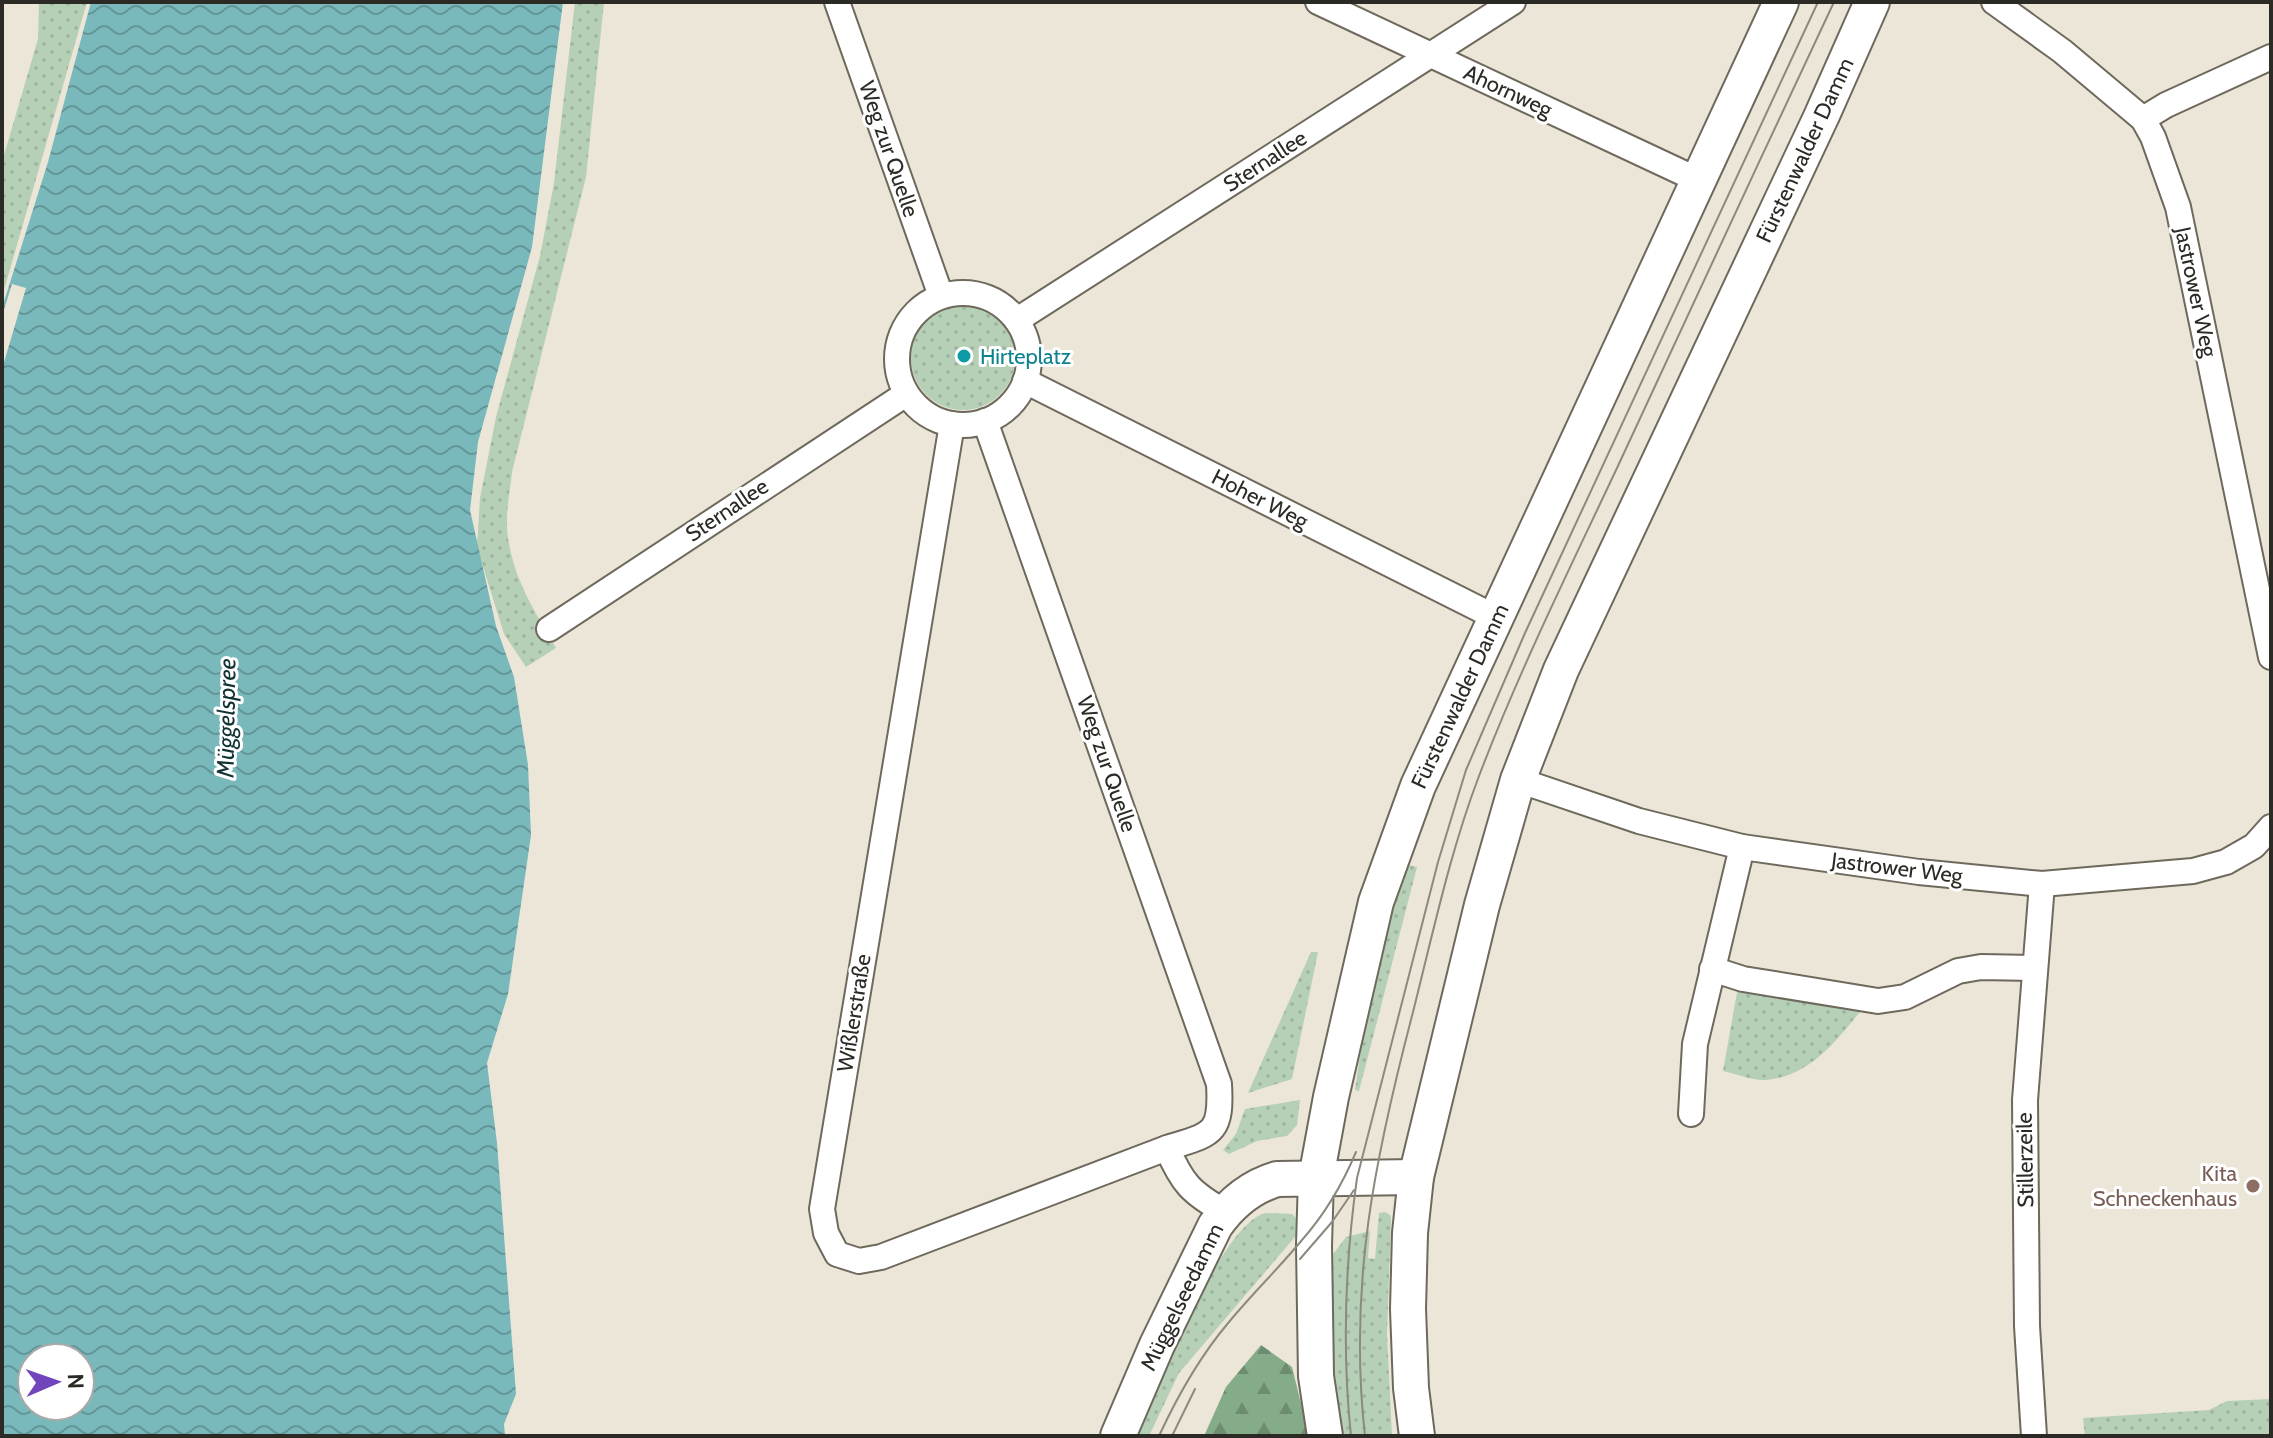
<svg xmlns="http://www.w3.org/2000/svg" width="2273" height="1438" font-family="Cabin,sans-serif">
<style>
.grass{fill:url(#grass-dots)}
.forest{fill:url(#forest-firs)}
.water{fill:url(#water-waves);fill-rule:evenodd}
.pier{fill:#ebe6d7}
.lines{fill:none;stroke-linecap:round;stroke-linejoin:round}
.street-casing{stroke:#6e695c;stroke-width:28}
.secondary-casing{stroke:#6e695c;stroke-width:38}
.street{stroke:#fff;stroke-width:24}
.secondary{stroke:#fff;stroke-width:34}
.tram{stroke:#8c897f;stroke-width:2}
.culture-dot{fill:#0f9aa8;stroke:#fff;stroke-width:3}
.education-dot{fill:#8d6e63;stroke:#fff;stroke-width:3}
.labels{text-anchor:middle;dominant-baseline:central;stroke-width:6;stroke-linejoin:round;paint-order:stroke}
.street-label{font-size:22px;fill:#2c2a25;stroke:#fff}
.culture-label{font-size:22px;fill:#0d838f;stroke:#fff;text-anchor:start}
.education-label{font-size:22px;fill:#785e54;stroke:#fff;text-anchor:end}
.water-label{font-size:24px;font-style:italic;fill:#123334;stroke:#fff}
</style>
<defs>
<pattern id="grass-dots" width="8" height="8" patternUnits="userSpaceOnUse" patternTransform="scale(2)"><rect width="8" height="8" fill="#b5d0b7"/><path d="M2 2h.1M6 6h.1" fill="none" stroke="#9cb39d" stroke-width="1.8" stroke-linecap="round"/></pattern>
<pattern id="forest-firs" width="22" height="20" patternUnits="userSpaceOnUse" patternTransform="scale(2)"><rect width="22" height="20" fill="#85ac89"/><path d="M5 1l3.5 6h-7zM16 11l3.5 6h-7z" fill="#6d8c70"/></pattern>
<pattern id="water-waves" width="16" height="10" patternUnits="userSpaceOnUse" patternTransform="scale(2)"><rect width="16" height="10" fill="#79b8bb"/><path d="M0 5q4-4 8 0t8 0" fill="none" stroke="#639698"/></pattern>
</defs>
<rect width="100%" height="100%" fill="#ebe6d7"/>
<!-- grass -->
<g class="grass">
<path d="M 39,2 L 87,2 L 2,297 L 2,162 L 38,39 Z"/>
<path d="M 575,2 L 604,2 L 586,177 L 512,472 C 510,490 506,510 507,528 C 510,573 534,611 556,648 L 526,667 L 504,634 L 477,547 L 480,498 L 496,417 L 540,256 L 554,183 Z"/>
<circle cx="963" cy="358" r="52"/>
<path d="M 1404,864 L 1417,867 L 1359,1091 L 1355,1090 L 1373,967 Z"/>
<path d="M 1311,952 L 1318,952 L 1292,1079 L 1248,1093 Z"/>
<path d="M 1738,987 L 1863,1008 C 1837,1040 1811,1076 1766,1080 C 1753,1081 1736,1074 1723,1071 Z"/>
<path d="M 1300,1100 L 1297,1125 L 1287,1136 L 1257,1141 L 1229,1154 L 1223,1150 L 1236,1134 L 1245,1109 Z"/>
<path d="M 1385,1212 L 1390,1215 L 1391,1219 L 1387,1334 L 1392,1436 L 1335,1436 L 1325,1265 L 1346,1237 L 1370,1231 L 1368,1258 L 1375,1259 L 1379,1213 Z"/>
<path d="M 1267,1213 L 1292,1214 L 1299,1221 L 1300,1231 L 1179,1373 L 1149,1436 L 1134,1436 C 1153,1395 1224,1217 1267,1213 Z"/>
<path d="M 2271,1399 L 2271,1436 L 2085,1436 L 2083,1418 L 2209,1410 L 2227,1401 Z"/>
</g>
<!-- forest -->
<path class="forest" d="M 1261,1345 L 1292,1367 L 1309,1436 L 1204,1436 L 1226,1387 Z"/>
<!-- water -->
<path class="water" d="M 91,2 L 563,2 L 532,247 L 478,442 L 470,510 L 496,626 L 514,677 L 528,765 L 531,835 L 508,994 L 487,1063 L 497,1143 L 516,1394 L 504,1424 L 505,1436 L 2,1436 L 2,308 L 48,162 ZM 32,1358 L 80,1358 L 80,1406 L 32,1406 Z"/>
<!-- pier -->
<path class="pier" d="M 12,284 L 26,288 L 2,369 L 2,316 Z"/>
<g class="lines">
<defs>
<g id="street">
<path d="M 837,2 L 941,296"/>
<path d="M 1318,2 L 1698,180"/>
<path d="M 1994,2 L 2062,51 L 2143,119 L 2153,137 L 2178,207 L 2271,657"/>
<path d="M 2143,119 L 2166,105 L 2271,57"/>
<circle cx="963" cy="359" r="66"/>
<path d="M 1017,320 L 1513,2"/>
<path d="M 1025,381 L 1495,617"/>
<path d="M 952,424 L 822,1209 L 826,1233 L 837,1254 L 859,1261 L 881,1257 L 1167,1148 C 1212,1134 1222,1135 1219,1084 L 985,421"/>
<path d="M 549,629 L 906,394"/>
<path d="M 1518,780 L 1639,821 L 1742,847 L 1919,872 L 2042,884 L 2193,871 L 2226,862 L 2254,846 L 2271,827"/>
<path d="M 1712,969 L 1743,979 L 1878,1001 L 1905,997 L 1958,971 L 1981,967 L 2034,968"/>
<path d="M 1691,1114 L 1695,1044 L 1742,847"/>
<path d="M 1167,1148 C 1182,1183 1191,1193 1225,1212"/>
<path d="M 2034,1436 L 2027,1326 L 2025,1100 L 2042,884"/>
</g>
<g id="secondary">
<path d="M 1118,1436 L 1157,1345 L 1215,1226 C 1231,1203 1250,1187 1277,1179 L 1416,1177"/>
<path d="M 1325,1436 L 1316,1376 L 1314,1245 L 1316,1178 L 1331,1097 L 1376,902 L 1418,786 L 1781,2"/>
<path d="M 1417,1436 L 1411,1388 L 1408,1309 L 1410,1233 L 1416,1177 L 1482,905 L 1518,780 L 1561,670 L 1822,115 L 1872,2"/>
</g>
</defs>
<!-- street casing -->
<use href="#street" class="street-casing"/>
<!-- secondary casing -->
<use href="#secondary" class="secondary-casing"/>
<!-- street -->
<use href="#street" class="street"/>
<!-- secondary -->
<use href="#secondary" class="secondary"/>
<!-- tram -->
<g class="tram">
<path d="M 1300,1259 L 1332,1222 L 1354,1190"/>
<path d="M 1159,1436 C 1178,1395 1200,1356 1229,1322 C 1252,1294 1279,1268 1302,1240 C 1325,1214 1343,1183 1356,1152"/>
<path d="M 1172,1436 L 1195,1389"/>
<path d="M 1351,1436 C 1342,1350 1345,1264 1357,1178 L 1438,862 L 1466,770 L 1525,633 L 1818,2"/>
<path d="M 1365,1436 C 1348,1285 1375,1157 1413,1012 C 1433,933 1450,852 1479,776 C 1519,671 1569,570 1617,468 C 1689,313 1761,157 1834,2"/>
</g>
</g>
<!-- markers -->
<circle class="culture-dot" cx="964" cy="356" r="8"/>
<circle class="education-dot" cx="2253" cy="1186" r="8"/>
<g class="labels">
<!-- street labels -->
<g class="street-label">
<text transform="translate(1508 91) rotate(25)">Ahornweg</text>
<text transform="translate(889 149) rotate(71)">Weg zur Quelle</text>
<text transform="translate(1805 150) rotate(-65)">Fürstenwalder Damm</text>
<text transform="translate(1265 161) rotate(-33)">Sternallee</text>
<text transform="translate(2196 292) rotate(78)">Jastrower Weg</text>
<text transform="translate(1260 499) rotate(27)">Hoher Weg</text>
<text transform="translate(727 510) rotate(-34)">Sternallee</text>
<text transform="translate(1460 696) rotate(-65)">Fürstenwalder Damm</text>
<text transform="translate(1107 764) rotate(71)">Weg zur Quelle</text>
<text transform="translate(1897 868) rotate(7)">Jastrower Weg</text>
<text transform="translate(854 1013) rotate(-81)">Wißlerstraße</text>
<text transform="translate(2025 1160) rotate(-91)">Stillerzeile</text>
<text transform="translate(1182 1297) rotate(-64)">Müggelseedamm</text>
</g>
<!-- culture labels -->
<g class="culture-label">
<text x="980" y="356">Hirteplatz</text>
</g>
<!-- education labels -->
<g class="education-label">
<text x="2237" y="1173">Kita<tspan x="2237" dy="25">Schneckenhaus</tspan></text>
</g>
<!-- water labels -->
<g class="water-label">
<text transform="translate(226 718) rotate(-89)">Müggelspree</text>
</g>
</g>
<!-- border -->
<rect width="2273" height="1438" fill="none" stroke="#2c2a25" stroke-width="8"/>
<!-- north arrow -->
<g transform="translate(56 1382) rotate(88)"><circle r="38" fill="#ffffff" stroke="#abaaa8" stroke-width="2"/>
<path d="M0-6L14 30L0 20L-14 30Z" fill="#7345bd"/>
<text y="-12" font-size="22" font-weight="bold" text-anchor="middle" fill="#2c2a25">N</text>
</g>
</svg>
